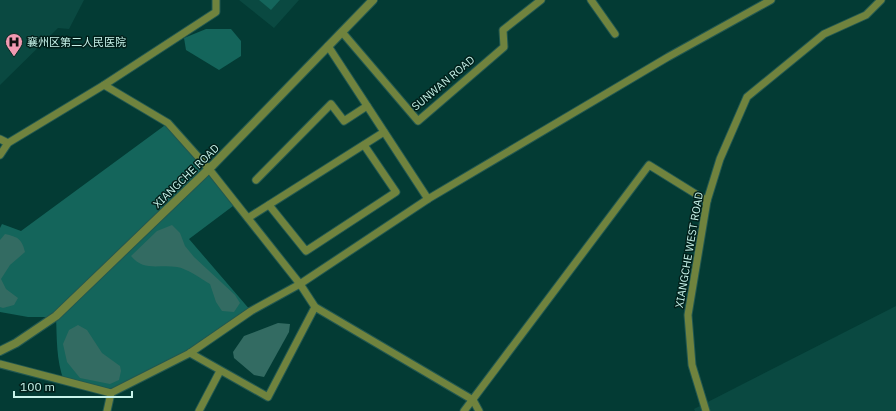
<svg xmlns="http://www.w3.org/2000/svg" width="896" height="411" font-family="'IBM Plex Sans','Noto Sans SC',sans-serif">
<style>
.built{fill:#0a4941}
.green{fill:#14655b}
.forest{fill:#336b62}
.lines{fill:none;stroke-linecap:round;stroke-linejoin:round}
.minor-casing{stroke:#225851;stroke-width:9}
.tertiary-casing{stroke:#225851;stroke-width:10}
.minor{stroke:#70833e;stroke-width:7}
.tertiary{stroke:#70833e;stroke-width:8}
.labels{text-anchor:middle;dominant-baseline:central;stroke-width:3;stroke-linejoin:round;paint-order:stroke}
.poi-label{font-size:11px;fill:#c7f3ea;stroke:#02201b;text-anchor:start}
.street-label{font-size:11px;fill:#c7f3ea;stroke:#02201b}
</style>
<rect width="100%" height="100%" fill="#033b34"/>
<!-- built -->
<g class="built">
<path d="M 0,0 L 84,0 L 69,29 L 58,28 L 0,85 Z"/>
<path d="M 239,0 L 299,0 L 274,28 Z"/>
<path d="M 896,306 L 896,411 L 695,411 L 694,409 Z"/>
</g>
<!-- green -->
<g class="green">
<path d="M 259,0 L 280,0 L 271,10 Z"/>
<path d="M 206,29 L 231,29 L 241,41 L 241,56 L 219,70 L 186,50 L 184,38 Z"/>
<path d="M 168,123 L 237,203 L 189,239 L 251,311 L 190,353 L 111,393 L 64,381 C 56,360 57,338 56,317 L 28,317 L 0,312 L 0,228 L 2,224 L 21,231 Z"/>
</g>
<!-- forest -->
<g class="forest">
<path d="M 172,225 L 180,233 L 185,246 L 194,257 L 235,295 L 240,303 L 234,312 L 222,311 L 216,302 L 210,284 C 202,279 186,268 177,267 C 159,264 144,272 131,256 L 157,231 Z"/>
<path d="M 5,234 C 18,237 22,239 25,252 L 10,265 L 1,279 L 6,289 L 18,298 L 14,305 L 3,308 L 0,307 L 0,240 Z"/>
<path d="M 278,323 L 290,324 L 289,332 L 264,377 L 254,375 L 234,358 L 233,352 L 244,336 Z"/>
<path d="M 78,325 L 87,330 L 102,353 L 120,366 L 121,371 L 119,380 L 110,384 L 80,378 L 67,362 L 63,344 L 69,330 Z"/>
</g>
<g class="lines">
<defs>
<g id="minor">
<path d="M 591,0 L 615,34"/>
<path d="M 342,32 L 418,121 L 504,47 L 503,30 L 541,0"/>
<path d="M 328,46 L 428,199"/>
<path d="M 104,85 L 216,12 L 216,0"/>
<path d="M 0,139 L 8,143"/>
<path d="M 0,155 L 8,143 L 104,85 L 168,123 L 209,169 L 300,284 L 315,307 L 473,400 L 479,411"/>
<path d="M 256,180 L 331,104 L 344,121 L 367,106"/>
<path d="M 269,205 L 306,251 L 396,192 L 364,145"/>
<path d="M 248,218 L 384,132"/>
<path d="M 190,353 L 268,397 L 315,307"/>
<path d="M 0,364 L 111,393 L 190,353 L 251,311 L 300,284 L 428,199 L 668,57 L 771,0"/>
<path d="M 107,411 L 111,393"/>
<path d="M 199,411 L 220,371"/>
<path d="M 464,411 L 649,165 L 707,201"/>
<path d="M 706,411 L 692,365 L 688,315 L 707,201 L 720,159 L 747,97 L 824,34 L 866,15 L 881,0"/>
</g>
<path id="tertiary" d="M 0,351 L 16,343 L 56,316 L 213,165 L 373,0"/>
</defs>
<!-- minor casing -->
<use href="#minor" class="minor-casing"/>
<!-- tertiary casing -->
<use href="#tertiary" class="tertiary-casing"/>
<!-- minor -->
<use href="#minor" class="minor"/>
<!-- tertiary -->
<use href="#tertiary" class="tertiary"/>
</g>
<!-- icons -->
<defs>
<symbol id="hospital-pin" viewBox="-11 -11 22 30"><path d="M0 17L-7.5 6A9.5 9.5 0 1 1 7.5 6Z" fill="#f19ab2" stroke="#02201b"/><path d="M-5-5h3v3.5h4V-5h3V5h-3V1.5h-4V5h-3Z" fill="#111"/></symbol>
</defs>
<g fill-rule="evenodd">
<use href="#hospital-pin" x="4" y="32" width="20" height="27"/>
</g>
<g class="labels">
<!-- poi labels -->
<g class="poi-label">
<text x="27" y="42">襄州区第二人民医院</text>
</g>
<!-- street labels -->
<g class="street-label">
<text transform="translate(443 83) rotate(-40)">SUNWAN ROAD</text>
<text transform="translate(186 176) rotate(-44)">XIANGCHE ROAD</text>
<text transform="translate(689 250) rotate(-80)">XIANGCHE WEST ROAD</text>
</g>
</g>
<!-- scale -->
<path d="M14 391v6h118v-6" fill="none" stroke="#c7f3ea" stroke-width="2"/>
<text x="20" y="391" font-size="12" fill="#c7f3ea" stroke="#02201b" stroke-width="3" paint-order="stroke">100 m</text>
</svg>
